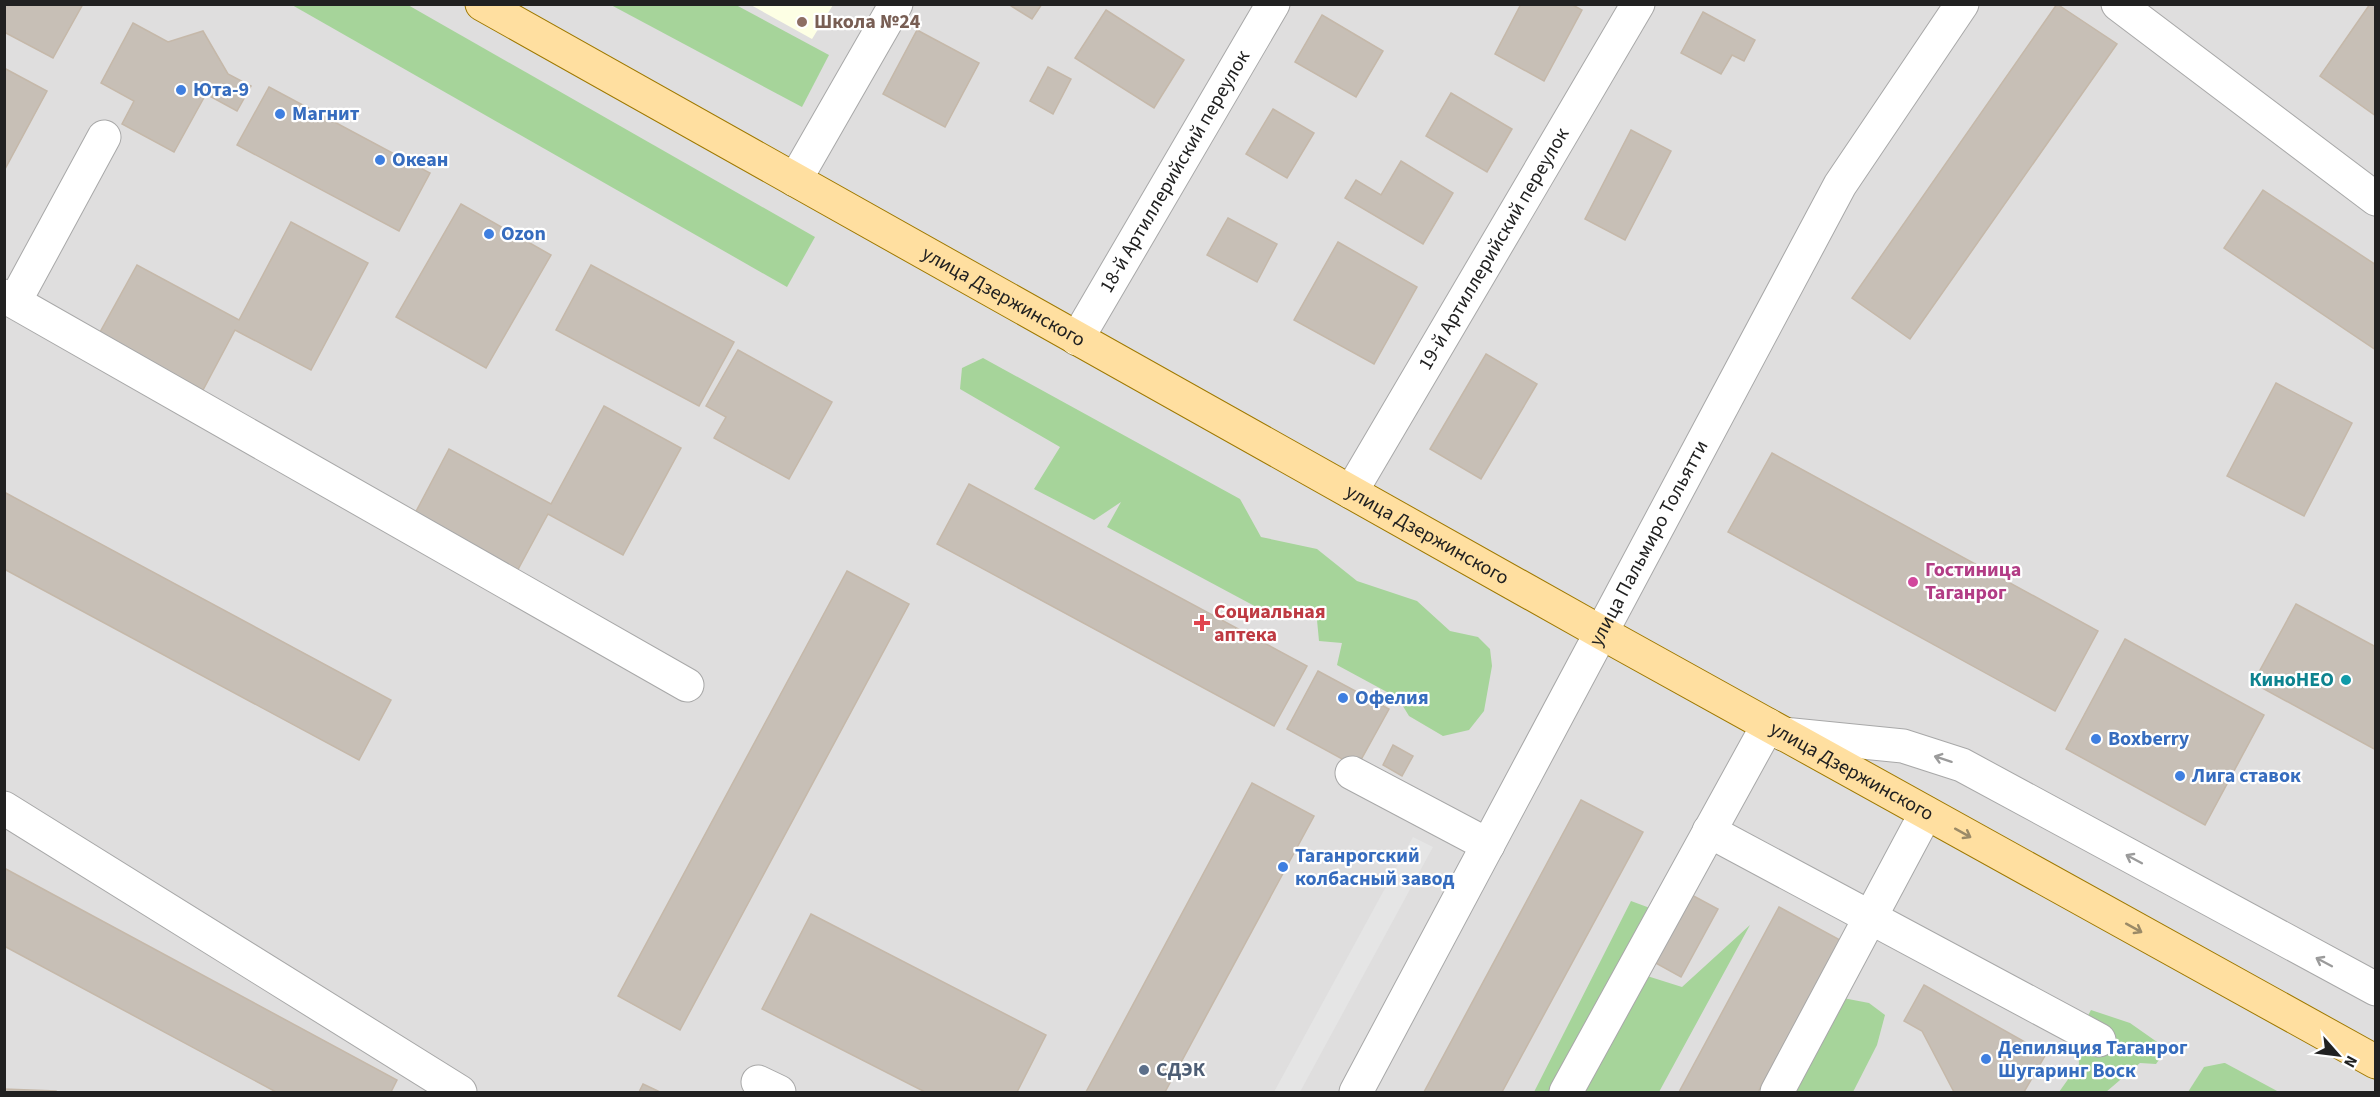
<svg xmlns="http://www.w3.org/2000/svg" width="2380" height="1097" font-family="'Source Sans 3',sans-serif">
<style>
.residential{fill:#dfdede}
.education{fill:#fdffe4}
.forest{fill:#a6d49a}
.parking{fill:#e5e5e5}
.building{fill:#c7bfb6;stroke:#c5b8a9;stroke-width:1.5}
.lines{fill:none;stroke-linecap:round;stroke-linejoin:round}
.minor-casing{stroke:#a8a8a8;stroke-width:35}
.major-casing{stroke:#9f7900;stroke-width:35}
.minor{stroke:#fff;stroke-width:33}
.major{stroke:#ffdfa0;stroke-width:33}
.oneway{stroke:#9b9b9b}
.oneway2{stroke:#9b8a67}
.education-dot{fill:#8d6e63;stroke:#fff;stroke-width:2}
.shop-dot{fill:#3f7fe0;stroke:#fff;stroke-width:2}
.hotel-dot{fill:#d1479c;stroke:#fff;stroke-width:2}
.health-dot{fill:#e0444e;stroke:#fff;stroke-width:2}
.culture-dot{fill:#0f9aa8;stroke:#fff;stroke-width:2}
.service-dot{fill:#5c6f8a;stroke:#fff;stroke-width:2}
.labels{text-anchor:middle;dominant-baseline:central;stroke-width:4.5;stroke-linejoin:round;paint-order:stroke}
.education-label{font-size:20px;font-weight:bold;fill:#785e54;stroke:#fff;text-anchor:start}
.shop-label{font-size:20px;font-weight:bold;fill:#366cbe;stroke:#fff;text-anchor:start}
.street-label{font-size:20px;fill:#212121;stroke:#fff}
.hotel-label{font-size:20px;font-weight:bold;fill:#b23c85;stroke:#fff;text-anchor:start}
.health-label{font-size:20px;font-weight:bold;fill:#be3a42;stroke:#fff;text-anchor:start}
.culture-label{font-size:20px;font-weight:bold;fill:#0d838f;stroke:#fff;text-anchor:end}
.service-label{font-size:20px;font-weight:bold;fill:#4e5e75;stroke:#fff;text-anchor:start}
</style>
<rect width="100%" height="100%" fill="#f2f0e8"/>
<!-- residential -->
<rect class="residential" x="5" y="5" width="2370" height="1087"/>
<!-- education -->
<path class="education" d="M 751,5 L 833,5 L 812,39 Z"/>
<!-- forest -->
<g class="forest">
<path d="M 292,5 L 408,5 L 815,237 L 787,287 Z"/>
<path d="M 611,5 L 736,5 L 829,55 L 802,107 Z"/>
<path d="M 983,358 L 1240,499 L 1261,537 L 1317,549 L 1357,581 L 1417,601 L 1450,631 L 1478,637 L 1490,649 L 1492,666 L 1484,711 L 1469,730 L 1443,736 L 1409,716 L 1398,698 L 1337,665 L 1342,643 L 1319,641 L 1317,620 L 1312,611 L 1262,610 L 1107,527 L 1121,502 L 1094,520 L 1034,489 L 1060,447 L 960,389 L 962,368 Z"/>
<path d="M 1631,901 L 1658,911 L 1644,975 L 1682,987 L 1750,925 L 1659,1092 L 1534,1092 Z"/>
<path d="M 1843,998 L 1869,1003 L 1885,1015 L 1877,1045 L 1853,1092 L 1793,1092 Z"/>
<path d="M 2091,1010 L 2130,1023 L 2167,1049 L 2156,1064 L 2140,1063 L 2106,1092 L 2059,1092 L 2079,1064 L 2077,1036 Z"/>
<path d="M 2224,1063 L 2225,1063 L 2279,1092 L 2188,1092 L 2204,1067 Z"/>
</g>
<!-- parking -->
<path class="parking" d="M 1413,837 L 1433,847 L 1300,1092 L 1274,1092 Z"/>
<!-- building -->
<g class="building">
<path d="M 4,4 L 83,4 L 53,58 L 4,32 Z"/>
<path d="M 1008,4 L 1042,4 L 1032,19 Z"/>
<path d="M 1521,4 L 1571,4 L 1582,10 L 1544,81 L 1495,54 Z"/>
<path d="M 2057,4 L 2117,44 L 1910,339 L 1852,298 Z"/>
<path d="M 2370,4 L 2376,4 L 2376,116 L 2320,76 Z"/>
<path d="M 1106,10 L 1184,60 L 1154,108 L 1075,58 Z"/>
<path d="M 1703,12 L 1755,40 L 1744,61 L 1732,55 L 1721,74 L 1681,53 Z"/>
<path d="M 1322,15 L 1383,51 L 1356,97 L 1295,62 Z"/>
<path d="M 133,23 L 168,42 L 203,31 L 228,74 L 251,86 L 237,111 L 206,94 L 174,152 L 122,124 L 134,101 L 101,83 Z"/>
<path d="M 917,30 L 979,63 L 945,127 L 883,94 Z"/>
<path d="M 1048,67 L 1071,79 L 1053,114 L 1030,101 Z"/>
<path d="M 4,68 L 47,91 L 4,171 Z"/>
<path d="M 269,87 L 430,173 L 399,231 L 237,145 Z"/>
<path d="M 1451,93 L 1512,129 L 1487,172 L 1426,136 Z"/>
<path d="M 1273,109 L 1314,133 L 1287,178 L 1246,154 Z"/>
<path d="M 1631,130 L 1671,151 L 1625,240 L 1585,219 Z"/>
<path d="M 1401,161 L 1453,193 L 1423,244 L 1345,198 L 1356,180 L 1381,195 Z"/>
<path d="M 2263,190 L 2376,265 L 2376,350 L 2224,248 Z"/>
<path d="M 461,204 L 551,255 L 486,368 L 396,317 Z"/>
<path d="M 1228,218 L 1277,244 L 1257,282 L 1207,255 Z"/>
<path d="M 291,222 L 368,263 L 311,370 L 235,330 L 203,390 L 99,334 L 137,265 L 239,320 Z"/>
<path d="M 1338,242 L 1417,287 L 1374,364 L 1294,320 Z"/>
<path d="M 591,265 L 734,342 L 699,406 L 556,330 Z"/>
<path d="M 738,350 L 832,402 L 789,479 L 714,438 L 726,417 L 706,406 Z"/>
<path d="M 1486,354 L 1537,384 L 1481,479 L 1430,449 Z"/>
<path d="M 2276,383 L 2352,423 L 2304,516 L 2227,476 Z"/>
<path d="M 604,406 L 681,448 L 623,555 L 548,514 L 515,575 L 412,519 L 449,449 L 551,504 Z"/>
<path d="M 1772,453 L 2098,631 L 2055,711 L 1728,532 Z"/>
<path d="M 969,484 L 1307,666 L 1274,726 L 937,544 Z"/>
<path d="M 4,492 L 391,700 L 359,760 L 4,569 Z"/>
<path d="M 847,571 L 909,604 L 680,1030 L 618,996 Z"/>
<path d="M 2296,604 L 2376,647 L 2376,750 L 2253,683 Z"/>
<path d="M 2125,639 L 2264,715 L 2205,825 L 2066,749 Z"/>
<path d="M 1318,671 L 1389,709 L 1357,767 L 1287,729 Z"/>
<path d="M 1393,745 L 1413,756 L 1402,776 L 1383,765 Z"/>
<path d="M 1252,783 L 1314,816 L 1165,1092 L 1086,1092 Z"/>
<path d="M 1581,800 L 1643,832 L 1502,1092 L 1424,1092 Z"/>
<path d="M 4,868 L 397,1080 L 391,1092 L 276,1092 L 4,946 Z"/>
<path d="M 1688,893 L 1718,909 L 1681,977 L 1652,961 Z"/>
<path d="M 1779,907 L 1840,940 L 1758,1092 L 1679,1092 Z"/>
<path d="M 811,914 L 1046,1035 L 1017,1092 L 925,1092 L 762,1009 Z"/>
<path d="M 1924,985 L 2046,1054 L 2024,1092 L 1954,1092 L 1922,1031 L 1904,1021 Z"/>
<path d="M 643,1084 L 660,1092 L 639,1092 Z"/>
<path d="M 4,1089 L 56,1091 L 56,1092 L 4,1092 Z"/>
</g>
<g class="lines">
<defs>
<g id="minor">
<path d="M 2118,4 L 2376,199"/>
<path d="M 795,180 L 896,4"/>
<path d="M 4,296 L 687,685"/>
<path d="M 15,301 L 104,137"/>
<path id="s1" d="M 1077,339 L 1273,4"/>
<path id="s2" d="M 1351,492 L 1638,4"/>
<path d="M 1783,734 L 1903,746 L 1962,765 L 2376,989"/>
<path d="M 1352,773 L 1488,845"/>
<path d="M 4,808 L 460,1092"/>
<path d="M 1709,831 L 2099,1040"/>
<path d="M 758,1082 L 779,1092"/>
<path id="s3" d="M 1356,1092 L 1840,185 L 1962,4"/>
<path d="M 1566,1092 L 1768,725"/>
<path d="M 1777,1092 L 1926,813"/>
</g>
<g id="major">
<path id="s4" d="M 482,4 L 1602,633 L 2376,1062"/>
</g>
</defs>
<!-- minor casing -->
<use href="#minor" class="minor-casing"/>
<!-- major casing -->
<use href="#major" class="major-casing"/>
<!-- minor -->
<use href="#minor" class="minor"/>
<!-- major -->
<use href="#major" class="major"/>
</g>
<!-- one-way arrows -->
<defs><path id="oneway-shaft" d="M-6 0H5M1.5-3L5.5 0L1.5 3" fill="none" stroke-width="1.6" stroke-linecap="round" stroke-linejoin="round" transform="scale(1.5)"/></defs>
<g class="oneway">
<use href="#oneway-shaft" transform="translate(1943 759) rotate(-162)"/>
<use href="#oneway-shaft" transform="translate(2134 859) rotate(-152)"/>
<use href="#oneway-shaft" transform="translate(2324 962) rotate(-152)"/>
</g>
<g class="oneway2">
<use href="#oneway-shaft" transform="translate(1963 833) rotate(29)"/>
<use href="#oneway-shaft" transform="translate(2134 928) rotate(29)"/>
</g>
<!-- markers -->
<circle class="education-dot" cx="802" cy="22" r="6"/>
<g class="shop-dot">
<circle cx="181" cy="90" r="6"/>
<circle cx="280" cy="114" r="6"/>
<circle cx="380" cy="160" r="6"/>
<circle cx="489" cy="234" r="6"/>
<circle cx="1343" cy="698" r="6"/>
<circle cx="2096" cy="739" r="6"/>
<circle cx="2180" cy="776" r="6"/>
<circle cx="1283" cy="867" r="6"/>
<circle cx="1986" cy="1059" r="6"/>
</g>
<circle class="hotel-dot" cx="1913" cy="582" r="6"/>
<path class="health-dot" d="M1199 614h6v6h6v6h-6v6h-6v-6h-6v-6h6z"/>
<circle class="culture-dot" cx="2346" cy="680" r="6"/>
<circle class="service-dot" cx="1144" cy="1070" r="6"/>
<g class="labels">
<!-- education labels -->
<g class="education-label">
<text x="814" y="22">Школа №24</text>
</g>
<!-- shop labels -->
<g class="shop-label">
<text x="193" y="90">Юта-9</text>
<text x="292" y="114">Магнит</text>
<text x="392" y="160">Океан</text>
<text x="501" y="234">Ozon</text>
<text x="1355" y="698">Офелия</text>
<text x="2108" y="739">Boxberry</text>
<text x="2192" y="776">Лига ставок</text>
<text x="1295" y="856">Таганрогский<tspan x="1295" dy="23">колбасный завод</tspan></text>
<text x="1998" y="1048">Депиляция Таганрог<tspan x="1998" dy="23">Шугаринг Воск</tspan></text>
</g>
<!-- street labels -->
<g class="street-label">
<text stroke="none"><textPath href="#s1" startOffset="194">18-й Артиллерийский переулок</textPath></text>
<text stroke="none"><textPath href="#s2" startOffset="282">19-й Артиллерийский переулок</textPath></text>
<text stroke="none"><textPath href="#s4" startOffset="598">улица Дзержинского</textPath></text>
<text stroke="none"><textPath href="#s4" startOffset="1084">улица Дзержинского</textPath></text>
<text stroke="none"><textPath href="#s3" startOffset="622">улица Пальмиро Тольятти</textPath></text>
<text stroke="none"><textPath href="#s4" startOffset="1570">улица Дзержинского</textPath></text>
</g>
<!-- hotel labels -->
<g class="hotel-label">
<text x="1925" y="570">Гостиница<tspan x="1925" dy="23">Таганрог</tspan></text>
</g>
<!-- health labels -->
<g class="health-label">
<text x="1214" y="612">Социальная<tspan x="1214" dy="23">аптека</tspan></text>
</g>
<!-- culture labels -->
<g class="culture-label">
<text x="2334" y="680">КиноНЕО</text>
</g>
<!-- service labels -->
<g class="service-label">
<text x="1156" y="1070">СДЭК</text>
</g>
</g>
<!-- border -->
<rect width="2380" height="1097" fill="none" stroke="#212121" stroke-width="12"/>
<!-- north arrow -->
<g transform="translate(2338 1055) rotate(118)" stroke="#ffffff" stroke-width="4.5" paint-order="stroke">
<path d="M0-4.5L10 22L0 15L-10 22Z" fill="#212121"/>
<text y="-9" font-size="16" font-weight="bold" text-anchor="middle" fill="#212121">N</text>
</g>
</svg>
